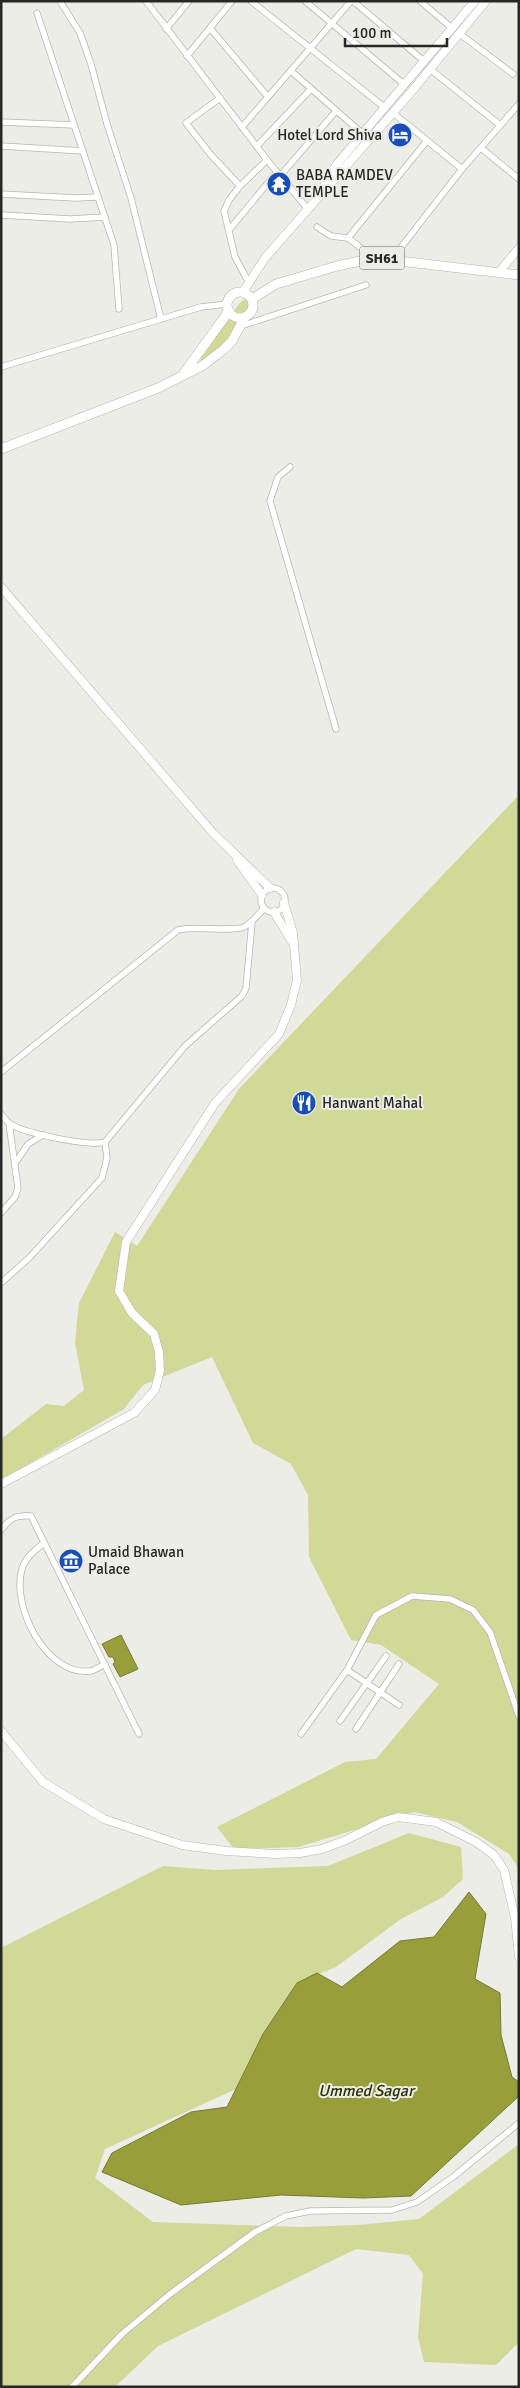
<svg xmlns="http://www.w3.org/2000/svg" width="520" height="2388" font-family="Signika,sans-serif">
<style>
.green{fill:#d2d898}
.water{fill:#989e3a;stroke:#767a34}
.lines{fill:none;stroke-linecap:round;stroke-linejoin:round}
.street-casing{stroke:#b6b6b1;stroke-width:7}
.secondary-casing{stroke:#b6b6b1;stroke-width:9}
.primary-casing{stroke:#b6b6b1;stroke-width:10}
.street{stroke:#fff;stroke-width:5.5}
.secondary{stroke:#fff;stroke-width:8}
.primary{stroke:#fff;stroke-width:9}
.labels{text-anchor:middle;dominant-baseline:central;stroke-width:4;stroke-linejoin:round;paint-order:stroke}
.shield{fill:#ecede7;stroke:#62625f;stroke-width:1}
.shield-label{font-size:14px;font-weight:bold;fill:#272725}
.poi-label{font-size:15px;fill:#272725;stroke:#ecede7;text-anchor:start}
.water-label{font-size:16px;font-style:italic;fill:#2c2e03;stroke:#ecede7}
</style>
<rect width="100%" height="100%" fill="#ecede7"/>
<!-- green -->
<g class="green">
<path d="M 251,298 L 250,307 L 220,351 L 201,366 L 201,358 L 239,304 L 245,299 Z"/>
<path d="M 519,795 L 519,1869 L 509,1854 L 457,1822 L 414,1812 L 298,1847 L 234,1849 L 217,1827 L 345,1762 L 376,1759 L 439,1684 L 381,1645 L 351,1640 L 309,1557 L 308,1495 L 291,1464 L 253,1443 L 212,1357 L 143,1385 L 124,1409 L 1,1480 L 1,1439 L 46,1404 L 64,1406 L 84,1390 L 75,1343 L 79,1303 L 115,1232 L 137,1246 L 239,1089 Z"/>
<path d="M 409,1833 L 461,1847 L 463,1879 L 443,1897 L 401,1919 L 336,1967 L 299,1982 L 266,2029 L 236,2089 L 105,2149 L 95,2178 L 153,2222 L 302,2227 L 358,2225 L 419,2219 L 519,2144 L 518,2343 L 496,2365 L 424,2362 L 418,2337 L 423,2274 L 409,2255 L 356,2249 L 158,2346 L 115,2387 L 1,2387 L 1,1948 L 163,1866 L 215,1870 L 328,1866 Z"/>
</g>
<!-- water -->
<g class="water">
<path d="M 121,1635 L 138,1669 L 120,1677 L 113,1664 L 115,1662 L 113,1657 L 109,1657 L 102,1644 Z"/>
<path d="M 469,1892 L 486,1914 L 475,1979 L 500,1993 L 501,2035 L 512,2077 L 519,2082 L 519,2096 L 411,2196 L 363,2198 L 281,2195 L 181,2205 L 102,2172 L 112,2153 L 191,2112 L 227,2107 L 263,2034 L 297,1983 L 317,1973 L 342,1987 L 400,1941 L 434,1937 Z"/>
</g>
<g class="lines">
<defs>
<g id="street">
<path d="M 60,1 L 80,33 L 91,64 L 107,124 L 131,198 L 161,319"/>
<path d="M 146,1 L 267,160 L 307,208"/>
<path d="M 251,1 L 384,107"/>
<path d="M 305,1 L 405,85"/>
<path d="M 353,1 L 425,62"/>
<path d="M 420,1 L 453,29"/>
<path d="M 37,13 L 114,245 L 119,309"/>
<path d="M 210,28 L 268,97"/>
<path d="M 166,29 L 189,1"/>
<path d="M 460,34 L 513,74"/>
<path d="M 187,56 L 232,1"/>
<path d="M 430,69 L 500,125"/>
<path d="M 291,71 L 363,134"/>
<path d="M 220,98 L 186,123 L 211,155 L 240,186"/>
<path d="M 392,112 L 462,169"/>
<path d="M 1,122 L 74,125"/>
<path d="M 242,127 L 351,1"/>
<path d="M 1,146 L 83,151"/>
<path d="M 257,146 L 311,89"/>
<path d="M 481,148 L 519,179"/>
<path d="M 280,176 L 336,111"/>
<path d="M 1,194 L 75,198 L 98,197"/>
<path d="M 1,215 L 70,219 L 105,217"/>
<path d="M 317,227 L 331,236 L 348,238 L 374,258"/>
<path d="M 229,230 L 277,172"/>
<path d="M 348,238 L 426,142"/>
<path d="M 392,259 L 462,169 L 519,104"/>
<path d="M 249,283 L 235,257 L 224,211 L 229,200 L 240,186 L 267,160"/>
<path d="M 241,326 L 366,285"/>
<path d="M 1,367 L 201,307 L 227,304"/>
<path d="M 290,467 L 278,477 L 270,501 L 336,729"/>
<circle cx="273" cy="900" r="12"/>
<path d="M 1,1072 L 178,930 C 195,926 234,932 244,927 C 252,923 258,915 264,908"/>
<path d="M 1,1114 C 4,1117 6,1121 9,1123 C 22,1133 90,1147 105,1142 L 185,1046 L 242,996 L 246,988 L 252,922"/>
<path d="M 16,1162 L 28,1144 L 43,1135"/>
<path d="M 1,1213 L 15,1197 L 18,1188 L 9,1123"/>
<path d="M 1,1283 L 29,1258 L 102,1178 L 107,1158 L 105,1142"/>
<path d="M 1,1530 C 10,1518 16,1515 31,1516 L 139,1734"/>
<path d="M 44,1543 C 35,1550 25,1558 22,1569 C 11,1606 46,1677 91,1671 C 95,1670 101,1666 105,1664"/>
<path d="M 347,1670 L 399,1705"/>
<path d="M 340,1721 L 386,1656"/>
<path d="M 356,1729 L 399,1664"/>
<path d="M 301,1734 L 347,1670 L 376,1615 L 412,1596 L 450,1599 L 473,1610 L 490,1632 L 519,1716"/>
<path d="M 72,2387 L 122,2334 L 170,2294 L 255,2232 L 286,2216 L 310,2211 L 392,2210 L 417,2202 L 453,2177 L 519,2123"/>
</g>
<g id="secondary">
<path d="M 322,189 L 337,164 L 475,1"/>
<path d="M 499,272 L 519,248"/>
<path d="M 243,292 L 265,258 L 412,91 L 486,1"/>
<path d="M 1,587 L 213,833 L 270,888"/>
<path d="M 237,860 L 262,895"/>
<path d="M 274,912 L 294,945"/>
<path d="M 1,1484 L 134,1413 L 155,1390 L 160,1371 L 159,1352 L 154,1334 L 132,1313 L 119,1291 L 126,1242 L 215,1103 L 279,1034 L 291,1005 L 297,980 L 293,933 L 284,903"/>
<path d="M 1,1731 L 43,1782 L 104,1819 L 182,1845 L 226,1851 L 276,1854 L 300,1853 L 322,1849 L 346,1840 L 382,1822 L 398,1817 L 436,1822 L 476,1842 L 494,1855 L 504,1870 L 515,1917 L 519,1957"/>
</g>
<g id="primary">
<circle cx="240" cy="305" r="13"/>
<path d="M 252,299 L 276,284 L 337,266 L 374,258 L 519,275"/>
<path d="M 184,373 L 229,311"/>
<path d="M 1,449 L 158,388 L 202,366 L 223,350 L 232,341 L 245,317"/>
</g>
</defs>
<!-- street casing -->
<use href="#street" class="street-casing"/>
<!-- secondary casing -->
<use href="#secondary" class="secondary-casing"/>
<!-- primary casing -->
<use href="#primary" class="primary-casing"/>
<!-- street -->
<use href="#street" class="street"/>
<!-- secondary -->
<use href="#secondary" class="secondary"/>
<!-- primary -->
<use href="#primary" class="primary"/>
</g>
<!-- icons -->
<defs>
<symbol id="hotel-disc" viewBox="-11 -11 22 22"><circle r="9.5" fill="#184dba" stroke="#ecede7"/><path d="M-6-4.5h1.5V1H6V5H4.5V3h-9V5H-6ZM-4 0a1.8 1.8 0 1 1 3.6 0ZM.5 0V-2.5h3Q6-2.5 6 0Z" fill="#fff"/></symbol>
<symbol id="temple-disc" viewBox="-11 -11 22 22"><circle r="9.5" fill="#184dba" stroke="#ecede7"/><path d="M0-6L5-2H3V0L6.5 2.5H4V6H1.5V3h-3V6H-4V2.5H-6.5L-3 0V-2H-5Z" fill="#fff"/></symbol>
<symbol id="restaurant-disc" viewBox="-11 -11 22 22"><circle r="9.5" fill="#184dba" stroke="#ecede7"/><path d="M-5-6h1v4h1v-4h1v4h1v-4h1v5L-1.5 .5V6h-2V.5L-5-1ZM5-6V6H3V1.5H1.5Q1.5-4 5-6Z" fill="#fff"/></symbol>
<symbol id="museum-disc" viewBox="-11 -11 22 22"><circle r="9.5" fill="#184dba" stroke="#ecede7"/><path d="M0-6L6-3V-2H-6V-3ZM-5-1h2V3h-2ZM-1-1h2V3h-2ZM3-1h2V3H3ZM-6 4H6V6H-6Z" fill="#fff"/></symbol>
</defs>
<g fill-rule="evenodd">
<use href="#hotel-disc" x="386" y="121" width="28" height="28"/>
<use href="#temple-disc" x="265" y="170" width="28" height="28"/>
<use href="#restaurant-disc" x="290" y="1089" width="28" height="28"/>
<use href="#museum-disc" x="57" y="1547" width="28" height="28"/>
</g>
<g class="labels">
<!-- shield labels -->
<rect class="shield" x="359.5" y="246.5" width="45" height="23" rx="4"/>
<g class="shield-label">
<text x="382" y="258">SH61</text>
</g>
<!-- poi labels -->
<g class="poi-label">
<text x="382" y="135" text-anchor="end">Hotel Lord Shiva</text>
<text x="296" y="175">BABA RAMDEV<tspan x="296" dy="17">TEMPLE</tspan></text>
<text x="322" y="1103">Hanwant Mahal</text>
<text x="88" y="1552">Umaid Bhawan<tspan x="88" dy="17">Palace</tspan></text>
</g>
<!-- water labels -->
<g class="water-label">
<text x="366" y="2091">Ummed Sagar</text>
</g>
</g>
<!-- border -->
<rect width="520" height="2388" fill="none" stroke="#272725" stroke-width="5"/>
<!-- scale -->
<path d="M345 38v8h102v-8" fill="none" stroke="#272725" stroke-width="2.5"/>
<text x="352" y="38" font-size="15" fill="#272725" stroke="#ecede7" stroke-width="4" paint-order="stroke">100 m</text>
</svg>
